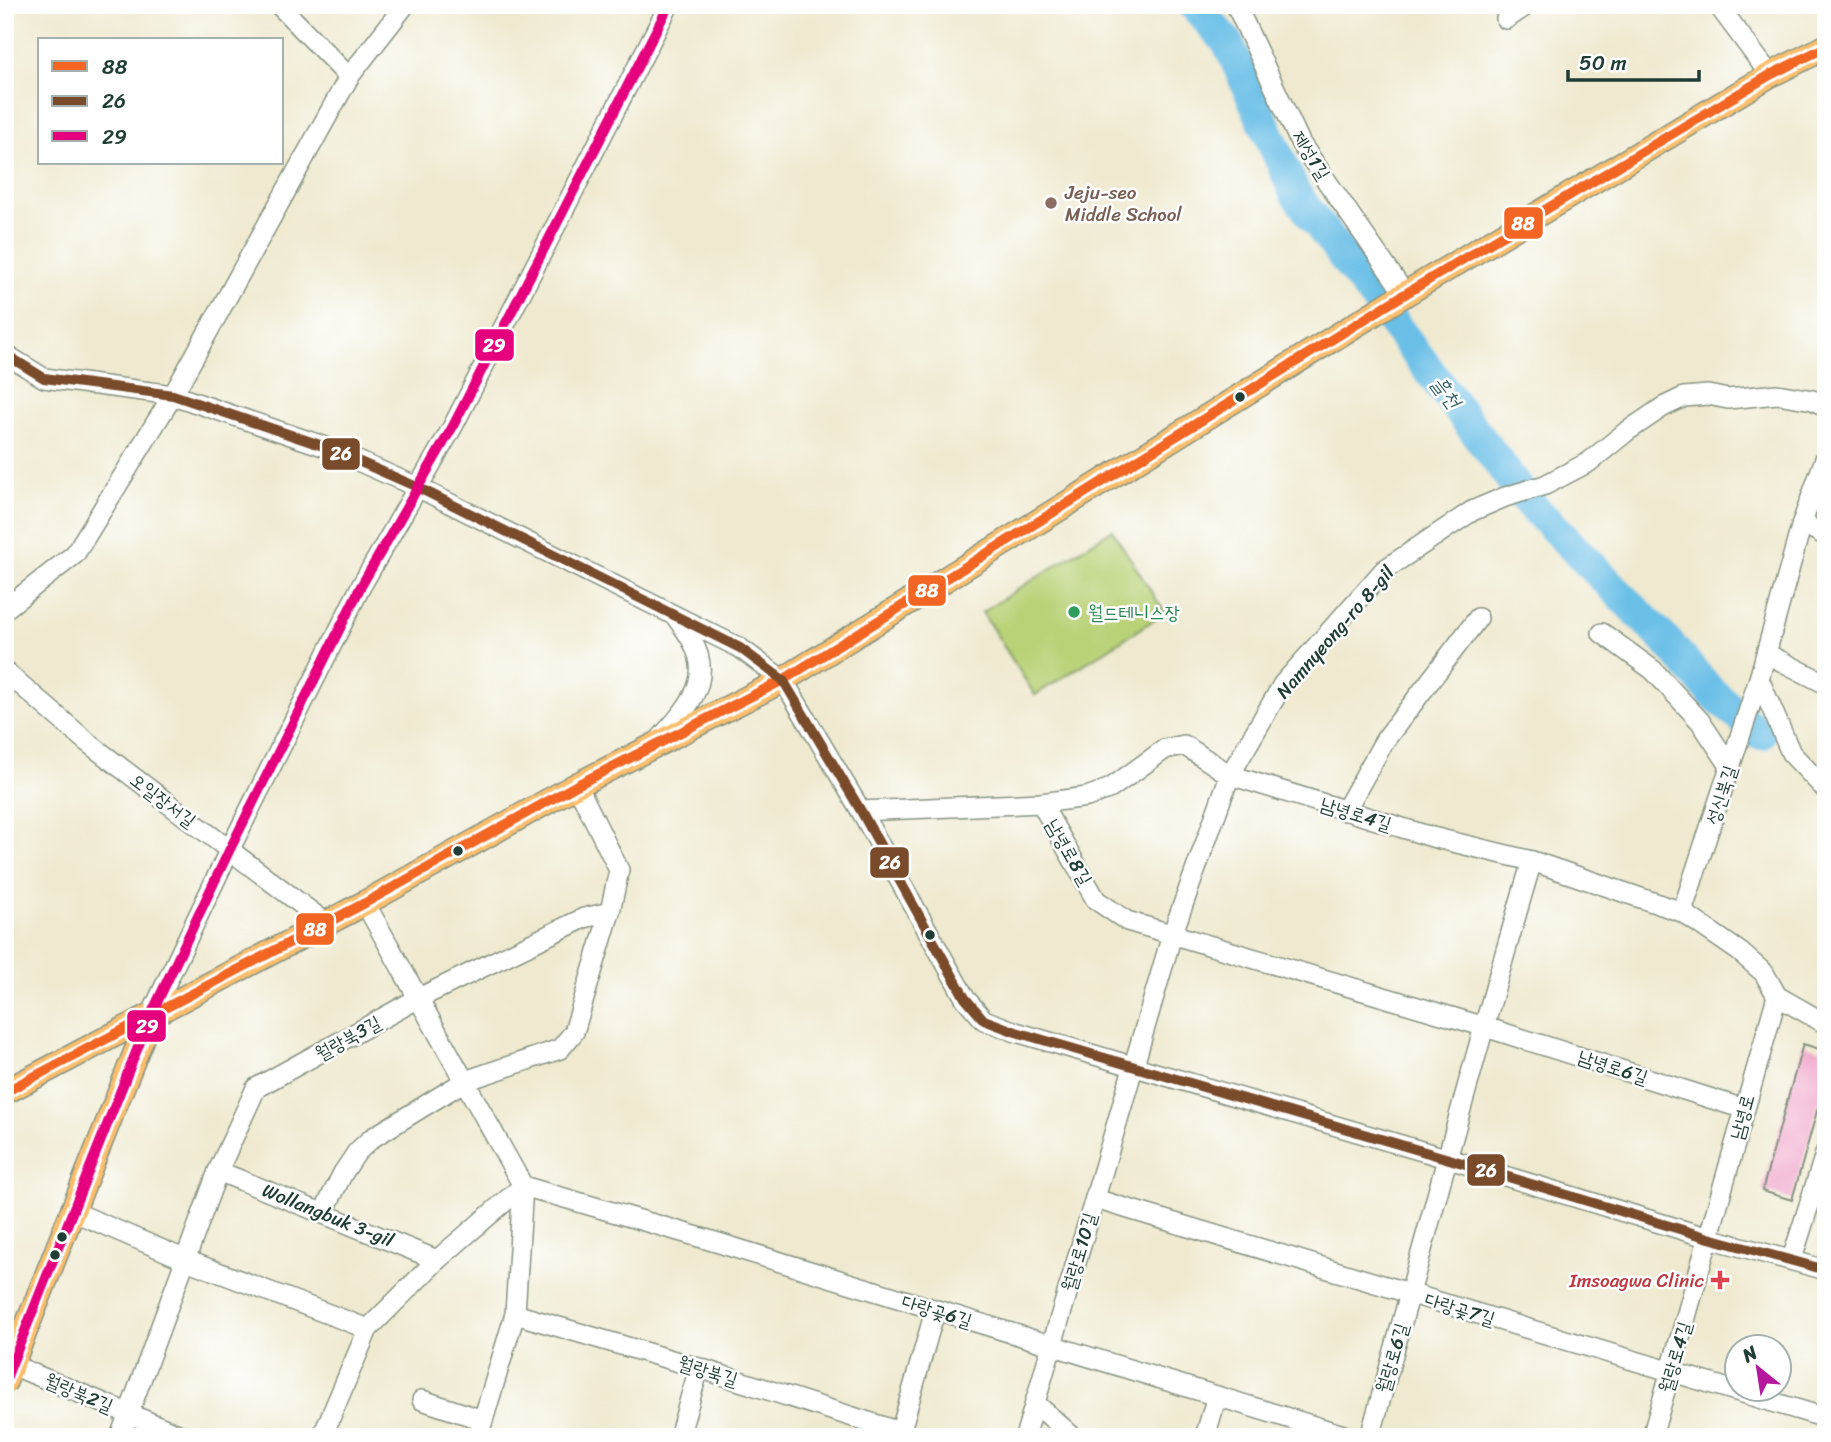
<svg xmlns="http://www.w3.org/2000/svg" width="1831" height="1442" font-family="Sriracha,'Poor Story',sans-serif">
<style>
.green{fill:#b9d277;stroke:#6c8856;stroke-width:2}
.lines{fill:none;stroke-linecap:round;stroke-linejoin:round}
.river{stroke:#6abfe7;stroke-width:32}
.building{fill:#f0a3c9}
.minor-casing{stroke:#879382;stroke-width:22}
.major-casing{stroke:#879382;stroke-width:27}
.minor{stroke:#fff;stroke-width:19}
.major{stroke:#fabe6d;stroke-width:24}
.bus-1-casing{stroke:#fff;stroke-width:16}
.bus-2-casing{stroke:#fff;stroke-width:16}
.bus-3-casing{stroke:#fff;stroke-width:16}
.bus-1{stroke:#f26522;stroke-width:10}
.bus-2{stroke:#7a4b2a;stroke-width:10}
.bus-3{stroke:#e5007d;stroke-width:10}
.education-dot{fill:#8d6e63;stroke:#fff;stroke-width:2.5}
.bus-dot{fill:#1f3d34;stroke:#fff;stroke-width:2.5}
.leisure-dot{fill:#2e9e5b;stroke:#fff;stroke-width:2.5}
.health-dot{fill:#e0444e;stroke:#fff;stroke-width:2.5}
.labels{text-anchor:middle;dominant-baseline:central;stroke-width:5;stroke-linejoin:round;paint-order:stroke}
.street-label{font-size:19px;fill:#1f3d34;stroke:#fff}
.education-label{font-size:19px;fill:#785e54;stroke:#fff;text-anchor:start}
.leisure-label{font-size:19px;fill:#27864d;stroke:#fff;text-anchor:start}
.health-label{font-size:19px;fill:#be3a42;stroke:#fff;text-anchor:end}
.water-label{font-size:21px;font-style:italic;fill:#36646a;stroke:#fff}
.line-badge{stroke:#fff;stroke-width:2.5}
.badge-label{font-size:19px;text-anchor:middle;font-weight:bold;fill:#fff}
</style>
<rect width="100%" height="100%" fill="#fff"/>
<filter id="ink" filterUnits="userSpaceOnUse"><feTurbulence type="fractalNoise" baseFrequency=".0143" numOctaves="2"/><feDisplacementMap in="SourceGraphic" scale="14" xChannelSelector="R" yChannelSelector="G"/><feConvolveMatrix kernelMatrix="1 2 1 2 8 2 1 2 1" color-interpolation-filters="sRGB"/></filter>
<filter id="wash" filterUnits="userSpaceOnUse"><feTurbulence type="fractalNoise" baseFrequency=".00686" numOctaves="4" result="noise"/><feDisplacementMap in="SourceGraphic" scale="28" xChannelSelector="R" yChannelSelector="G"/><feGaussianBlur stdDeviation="1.57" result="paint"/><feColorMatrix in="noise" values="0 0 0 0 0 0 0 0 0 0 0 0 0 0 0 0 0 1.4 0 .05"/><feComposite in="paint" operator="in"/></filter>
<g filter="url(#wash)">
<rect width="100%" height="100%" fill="#efe9cf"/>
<!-- green -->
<path class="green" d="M 1112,530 L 1165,613 L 1035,695 L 982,612 Z"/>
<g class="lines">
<!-- river -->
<path class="river" d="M 1194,5 L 1228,43 L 1295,193 L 1529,503 L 1668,643 L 1711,692 L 1760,734"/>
</g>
<g id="blocks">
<!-- building -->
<path class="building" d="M 1803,1044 L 1826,1051 L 1826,1079 L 1792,1200 L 1762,1191 Z"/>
</g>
</g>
<g filter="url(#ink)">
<use href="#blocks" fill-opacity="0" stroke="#879382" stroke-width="2"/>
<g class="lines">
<defs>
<g id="minor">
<path d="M 279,5 L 349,77"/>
<path d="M 1236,5 L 1301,144 L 1405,294"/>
<path d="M 1718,5 L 1770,75"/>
<path d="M 1506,19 L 1527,5"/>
<path d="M 5,354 L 44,378 L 173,395 L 326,447 L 417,487 L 740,648 L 783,680 L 861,811 L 965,998 L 984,1020 L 1016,1032 L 1449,1159 L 1709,1238 L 1826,1270"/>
<path d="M 1802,523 L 1826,536"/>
<path d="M 5,609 L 75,554 L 173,395 L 349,77 L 405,5"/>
<path d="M 1602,633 L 1653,670 L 1700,721 L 1730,766"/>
<path d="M 1767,654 L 1826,684"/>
<path d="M 5,671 L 87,742 L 326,923"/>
<path d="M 1759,679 L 1791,753 L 1826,790"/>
<path d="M 658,741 C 697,698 720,672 678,620"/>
<path d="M 1041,803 L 1096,900 L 1127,921 L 1482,1026 L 1744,1109"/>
<path d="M 861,811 L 1041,803 L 1087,797 L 1111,788 L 1165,749 L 1184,745 L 1230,775 L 1432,837 L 1532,861 L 1682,912 L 1740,952 L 1764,973 L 1777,996 L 1826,1024"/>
<path d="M 1345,811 L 1385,740 L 1478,618"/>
<path d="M 365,903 L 523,1186 L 515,1314 L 478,1437"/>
<path d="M 1682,912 L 1759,679 L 1802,523 L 1826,456"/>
<path d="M 150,1017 L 229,851 L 360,588 L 452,428 L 669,5"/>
<path d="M 218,1171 L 437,1260"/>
<path d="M 1095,1199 L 1826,1418"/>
<path d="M 72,1211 L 186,1260 L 368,1329"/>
<path d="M 323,1213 L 343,1173 L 357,1152 L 372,1138 L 465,1081 L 560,1049 L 574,1032 L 610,912 L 619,870 L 577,785"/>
<path d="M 1792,1259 L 1826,1151"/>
<path d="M 515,1314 L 699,1368 L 900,1432"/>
<path d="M 12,1365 L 185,1437"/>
<path d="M 422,1400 L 483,1420"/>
<path d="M 1035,1403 L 1073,1437"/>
<path d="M 120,1437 L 218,1171 L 256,1088 L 417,999 L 584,918 L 610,912"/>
<path d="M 322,1437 L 368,1329 L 437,1260 L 523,1186 L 709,1240 L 1350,1437"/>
<path d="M 679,1437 L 699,1368"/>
<path d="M 899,1437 L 935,1311"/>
<path d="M 1025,1437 L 1172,935 L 1230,775 L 1283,684 L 1384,570 L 1472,511 L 1505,497 L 1545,485 L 1589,462 L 1626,432 L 1663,407 L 1684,397 L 1708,395 L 1728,399 L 1777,394 L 1813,400 L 1826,407"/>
<path d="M 1205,1437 L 1217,1396"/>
<path d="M 1370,1437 C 1424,1245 1475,1052 1532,861"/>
<path d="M 1652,1437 L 1777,996"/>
</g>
<g id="major">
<path d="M 5,1092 L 365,903 L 577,785 L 783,680 L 1405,294 L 1770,75 L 1826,47"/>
<path d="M 5,1381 L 150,1017"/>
</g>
</defs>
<!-- minor casing -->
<use href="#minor" class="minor-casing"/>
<!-- major casing -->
<use href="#major" class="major-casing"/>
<!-- minor -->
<use href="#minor" class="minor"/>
<!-- major -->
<use href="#major" class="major"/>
<defs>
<path id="bus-1" d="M 5,1092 L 365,903 L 577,785 L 783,680 L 1405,294 L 1770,75 L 1826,47"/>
<path id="bus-2" d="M 5,354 L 44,378 L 173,395 L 326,447 L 417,487 L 740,648 L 783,680 L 861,811 L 965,998 L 984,1020 L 1016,1032 L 1449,1159 L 1709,1238 L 1826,1270"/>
<path id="bus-3" d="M 5,1381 L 150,1017 L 229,851 L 360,588 L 452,428 L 669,5"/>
</defs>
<!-- bus-1 casing -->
<use href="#bus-1" class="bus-1-casing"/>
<!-- bus-2 casing -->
<use href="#bus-2" class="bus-2-casing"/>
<!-- bus-3 casing -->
<use href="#bus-3" class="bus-3-casing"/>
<!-- bus-1 -->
<use href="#bus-1" class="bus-1"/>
<!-- bus-2 -->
<use href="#bus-2" class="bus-2"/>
<!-- bus-3 -->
<use href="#bus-3" class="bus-3"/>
</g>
</g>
<!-- markers -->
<circle class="education-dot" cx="1051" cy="203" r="7"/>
<g class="bus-dot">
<circle cx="1240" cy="397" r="6"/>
<circle cx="458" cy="851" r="6"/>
<circle cx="930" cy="935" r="6"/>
<circle cx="62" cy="1237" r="6"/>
<circle cx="55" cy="1255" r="6"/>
</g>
<circle class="leisure-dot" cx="1074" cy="612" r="7"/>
<path class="health-dot" d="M1716.5 1269.5h7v7h7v7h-7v7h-7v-7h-7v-7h7z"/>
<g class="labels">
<!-- street labels -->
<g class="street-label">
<text transform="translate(1311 155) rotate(58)">제성1길</text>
<text transform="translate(1335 632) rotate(-49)">Namnyeong-ro 8-gil</text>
<text transform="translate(1721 795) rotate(-72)">성신북길</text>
<text transform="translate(163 800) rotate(37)">오일장서길</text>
<text transform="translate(1356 814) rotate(17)">남녕로4길</text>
<text transform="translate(1069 852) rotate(60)">남녕로8길</text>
<text transform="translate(348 1038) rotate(-29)">월랑북3길</text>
<text transform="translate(1613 1067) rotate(18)">남녕로6길</text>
<text transform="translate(1742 1117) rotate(-75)">남녕로</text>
<text transform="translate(328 1215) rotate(22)">Wollangbuk 3-gil</text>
<text transform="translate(1079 1252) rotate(-74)">월랑로10길</text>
<text transform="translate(1460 1309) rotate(17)">다랑곶7길</text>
<text transform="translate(937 1311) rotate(17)">다랑곶6길</text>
<text transform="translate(1675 1357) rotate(-74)">월랑로4길</text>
<text transform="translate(1392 1358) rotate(-74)">월랑로6길</text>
<text transform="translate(708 1371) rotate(17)">월랑북길</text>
<text transform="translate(79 1393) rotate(23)">월랑북2길</text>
</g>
<!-- education labels -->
<g class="education-label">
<text x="1065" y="192">Jeju-seo<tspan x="1065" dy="22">Middle School</tspan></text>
</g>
<!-- leisure labels -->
<g class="leisure-label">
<text x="1088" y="612">월드테니스장</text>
</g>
<!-- health labels -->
<g class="health-label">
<text x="1704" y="1280">Imsoagwa Clinic</text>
</g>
<!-- water labels -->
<g class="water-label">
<text transform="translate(1446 392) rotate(53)">흘천</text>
</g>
</g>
<g class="line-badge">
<rect x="1503" y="206" width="41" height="34" rx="7" fill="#f26522"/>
<rect x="474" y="328" width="41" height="34" rx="7" fill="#e5007d"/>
<rect x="321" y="437" width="40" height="34" rx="7" fill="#7a4b2a"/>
<rect x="907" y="574" width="40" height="33" rx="7" fill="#f26522"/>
<rect x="869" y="846" width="41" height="33" rx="7" fill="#7a4b2a"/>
<rect x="295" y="912" width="40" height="34" rx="7" fill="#f26522"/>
<rect x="126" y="1009" width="41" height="34" rx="7" fill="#e5007d"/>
<rect x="1466" y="1153" width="40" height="34" rx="7" fill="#7a4b2a"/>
</g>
<g class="badge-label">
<text x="1523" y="230">88</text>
<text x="494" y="352">29</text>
<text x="341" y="460">26</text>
<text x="927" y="597">88</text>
<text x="890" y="869">26</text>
<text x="315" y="936">88</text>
<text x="147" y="1033">29</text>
<text x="1486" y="1177">26</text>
</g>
<!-- margin -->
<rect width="1831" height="1442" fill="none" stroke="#fff" stroke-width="28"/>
<!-- legend -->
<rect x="38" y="38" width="245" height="126" fill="#ffffff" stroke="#a5b1ae" stroke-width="2"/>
<rect x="52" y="61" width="35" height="10" fill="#f26522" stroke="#a5b1ae" stroke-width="2"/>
<text x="102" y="74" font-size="21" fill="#1f3d34">88</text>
<rect x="52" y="96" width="35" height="10" fill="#7a4b2a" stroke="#a5b1ae" stroke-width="2"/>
<text x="102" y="108" font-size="21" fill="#1f3d34">26</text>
<rect x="52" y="131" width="35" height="10" fill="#e5007d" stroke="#a5b1ae" stroke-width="2"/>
<text x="102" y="144" font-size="21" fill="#1f3d34">29</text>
<!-- north arrow -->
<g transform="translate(1758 1368) rotate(330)"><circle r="33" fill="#ffffff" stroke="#a5b1ae" stroke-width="2"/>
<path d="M0-5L12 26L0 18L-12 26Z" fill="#b5179e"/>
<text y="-10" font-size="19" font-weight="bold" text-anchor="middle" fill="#1f3d34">N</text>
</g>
<!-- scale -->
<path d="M1568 70v10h131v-10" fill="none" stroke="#1f3d34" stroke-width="3.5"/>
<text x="1579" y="70" font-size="21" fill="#1f3d34" stroke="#ffffff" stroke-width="5" paint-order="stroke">50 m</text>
</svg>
